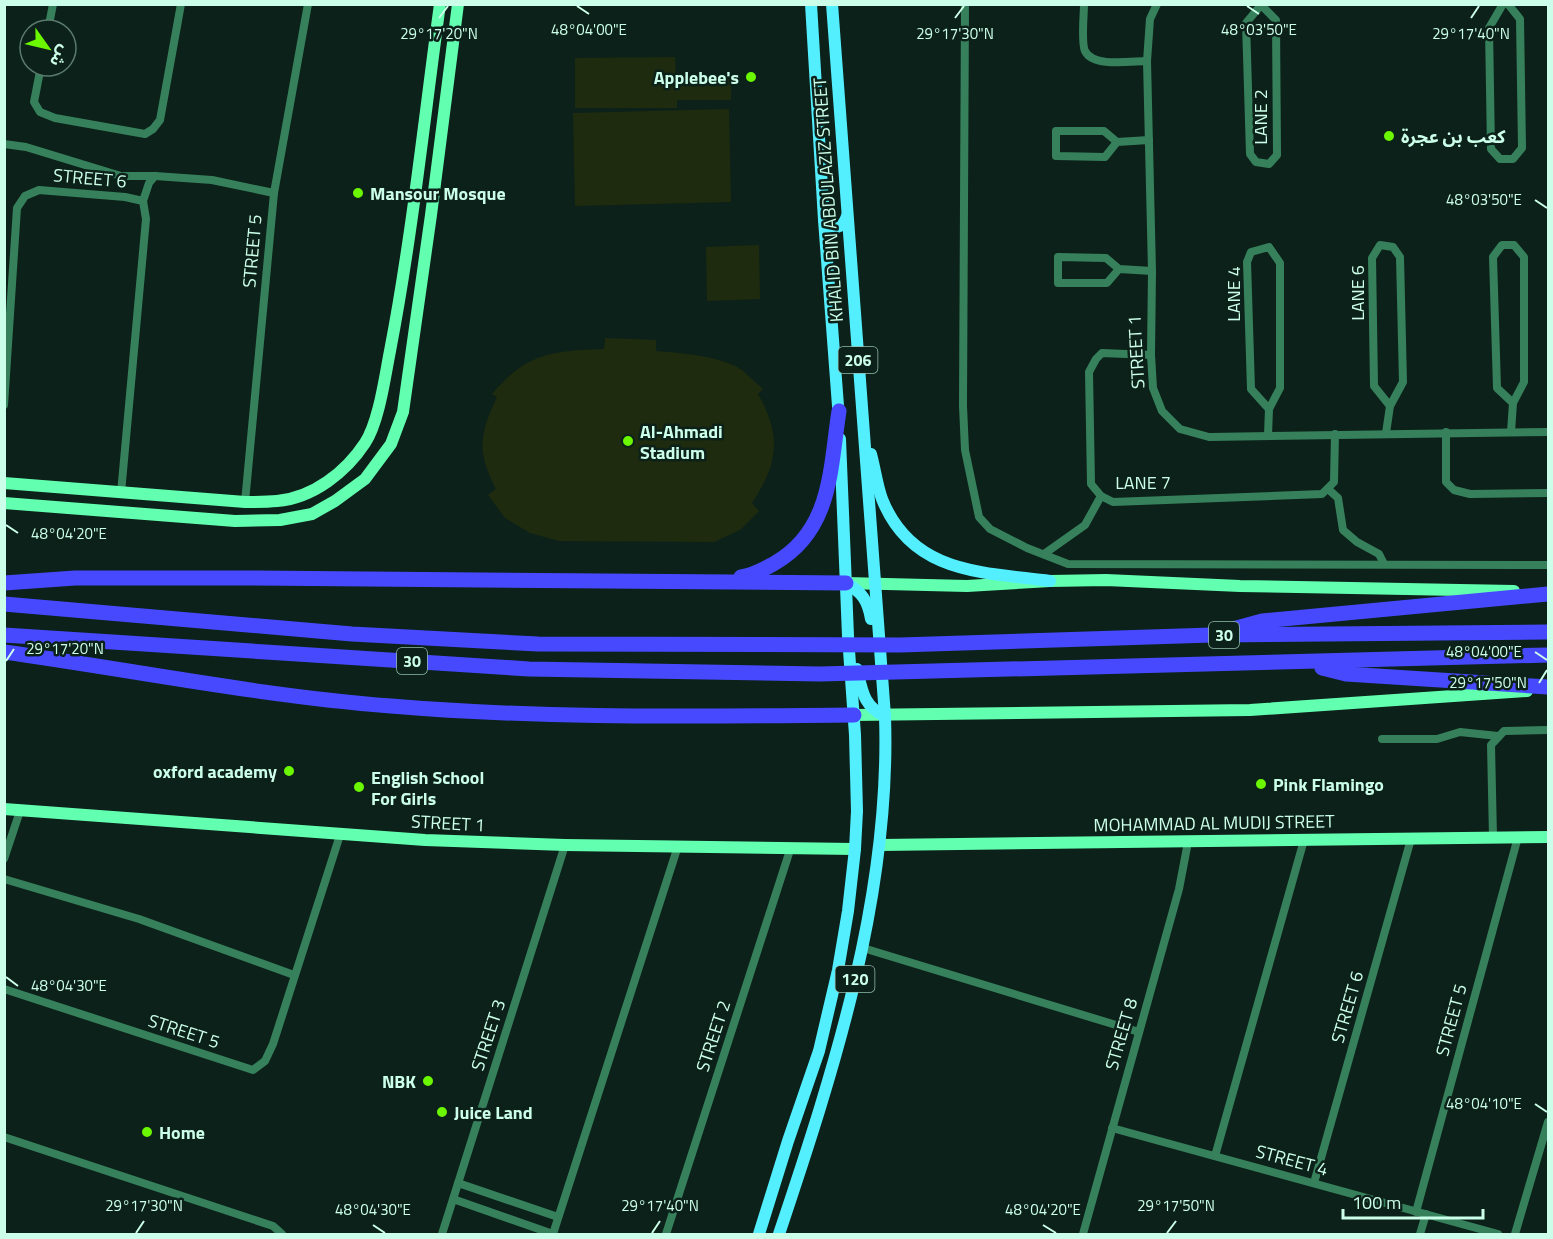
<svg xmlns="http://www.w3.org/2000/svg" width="1553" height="1239" font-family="'Titillium Web','Noto Sans Arabic',sans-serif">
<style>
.green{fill:#1f2b0f}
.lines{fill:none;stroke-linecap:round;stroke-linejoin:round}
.street{stroke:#36815c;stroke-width:8}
.secondary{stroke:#63ffb0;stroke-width:12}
.primary{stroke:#53efff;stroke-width:12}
.highway{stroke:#4749ff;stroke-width:15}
.ticks{fill:none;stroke:#ccffea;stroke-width:2}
.poi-dot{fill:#6af700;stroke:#0c2119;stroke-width:2}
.labels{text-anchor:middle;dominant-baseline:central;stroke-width:5;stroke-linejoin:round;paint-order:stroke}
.shield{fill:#0c2119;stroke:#92bcab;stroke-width:1.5}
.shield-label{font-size:16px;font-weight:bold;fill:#ccffea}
.poi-label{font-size:18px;font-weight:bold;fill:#ccffea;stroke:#0c2119;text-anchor:start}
.street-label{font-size:18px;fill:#ccffea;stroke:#0c2119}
.ticks-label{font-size:15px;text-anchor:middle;fill:#ccffea;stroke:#0c2119;stroke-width:5;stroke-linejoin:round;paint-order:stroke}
</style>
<rect width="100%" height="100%" fill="#0c2119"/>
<!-- green -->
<g class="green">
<path d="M 675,57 L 676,78 L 731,78 L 731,100 L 677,100 L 677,108 L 575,108 L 575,58 Z"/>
<path d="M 729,109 L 731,202 L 575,206 L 573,113 Z"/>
<path d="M 759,245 L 760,299 L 707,301 L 706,247 Z"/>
<path d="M 605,338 L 656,340 L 656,351 C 680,353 722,356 742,370 C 749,376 756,383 763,389 L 758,394 C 782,436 778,464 752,503 L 759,511 L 740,530 L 714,542 L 559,541 L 530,533 L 505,518 L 488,495 L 496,489 C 477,452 479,435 497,397 L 492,394 C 528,352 552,351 604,349 Z"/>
</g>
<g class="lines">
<!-- street -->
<g class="street">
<path d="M 965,4 L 963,406 L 965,450 L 979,517 L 990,529 L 1027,548 L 1068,564 L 1548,565"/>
<path d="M 1084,4 C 1084,15 1081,43 1085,51 C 1093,68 1132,61 1147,61"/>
<path d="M 1157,4 L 1150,19 L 1147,61 L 1152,271 L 1151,355 L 1153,388 L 1162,411 L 1180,429 L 1209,437 L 1548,432"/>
<path d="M 1503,4 L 1489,28 L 1491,149 L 1500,159 L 1513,159 L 1522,148 L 1520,19 L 1508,4"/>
<path d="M 1261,5 L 1276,20 L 1277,155 L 1269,164 L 1256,162 L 1250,154 L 1246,23 Z"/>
<path d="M 48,30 L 53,4"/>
<path d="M 41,66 L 34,102 L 40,112 L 55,118 L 145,134 L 153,129 L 160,120 L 181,4"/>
<path d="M 1117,142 L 1105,157 L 1056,156 L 1056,131 L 1104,131 L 1117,142 L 1149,140"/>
<path d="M 4,144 L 26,147 L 121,176 L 155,176 L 212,180 L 274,193"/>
<path d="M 143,201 L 149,183 L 155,176"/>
<path d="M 1119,269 L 1107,283 L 1058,283 L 1058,257 L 1106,258 L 1119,269 L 1152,271"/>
<path d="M 1151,355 L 1102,353 L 1096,359 L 1089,372 L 1091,484 L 1101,496 L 1113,502 L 1322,494 L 1334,482 L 1335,434"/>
<path d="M 4,405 L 17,208 L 25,196 L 39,190 L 125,197 L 143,201 L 146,219 L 121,493"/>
<path d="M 1446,432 L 1446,482 L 1454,490 L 1470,494 L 1548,493"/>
<path d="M 1511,432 L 1513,403 L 1524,382 L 1524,257 L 1514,245 L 1502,245 L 1493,257 L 1497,388 L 1513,403"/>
<path d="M 1386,433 L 1390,406 L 1403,382 L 1400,257 L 1393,247 L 1380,245 L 1372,258 L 1374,386 L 1390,406"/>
<path d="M 1268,435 L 1269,409 L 1280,388 L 1280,263 L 1269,247 L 1251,252 L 1247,262 L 1251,389 L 1269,409"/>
<path d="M 1328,489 L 1338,498 L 1343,530 L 1357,542 L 1379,554 L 1384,564"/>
<path d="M 245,502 L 274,193 L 308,4"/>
<path d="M 1044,554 L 1085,525 L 1101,496"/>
<path d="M 1382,739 L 1437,739 L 1460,732 L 1498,736"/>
<path d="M 1493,837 L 1491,745 L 1504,731 L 1548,730"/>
<path d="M 4,859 L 20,811"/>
<path d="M 4,879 L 139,919 L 294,975"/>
<path d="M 863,948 L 1139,1032"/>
<path d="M 4,989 L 253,1070 L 265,1061 L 273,1044 L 340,835"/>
<path d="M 1112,1128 L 1498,1234"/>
<path d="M 4,1137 L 273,1226 L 282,1234"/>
<path d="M 1215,1156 L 1304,840"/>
<path d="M 458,1183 L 558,1217"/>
<path d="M 1314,1183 L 1411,839"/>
<path d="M 453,1199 L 553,1234"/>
<path d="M 1416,1212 L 1518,837"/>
<path d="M 442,1234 L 565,845"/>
<path d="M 553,1234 L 678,846"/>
<path d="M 666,1234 L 791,847"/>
<path d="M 1083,1234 L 1179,889 L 1188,842"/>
<path d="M 1420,1234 L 1426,1214"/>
<path d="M 1515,1234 L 1548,1122"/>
</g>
<!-- secondary -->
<g class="secondary">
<path d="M 4,483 L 245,502 C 256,502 267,502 277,501 C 313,498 346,472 365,443 C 379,422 385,376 390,351 C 412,237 424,120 440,4"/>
<path d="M 4,503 L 235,521 L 280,520 L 312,514 L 335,501 L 365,479 L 391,444 L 403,412 L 431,215 L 458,4"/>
<path d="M 846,583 L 967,586 L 1050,581 L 1106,580 L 1240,586 L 1514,591"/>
<path d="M 854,715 L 1250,710 L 1527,691"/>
<path d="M 4,809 L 425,840 L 565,845 L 855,849"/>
<path d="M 880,845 L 1548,837"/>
</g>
<!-- primary -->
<g class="primary">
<path d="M 811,4 L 824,220 L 839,419"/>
<path d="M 824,220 C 832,231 843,229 847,216"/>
<path d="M 871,454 C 875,469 877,485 882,499 C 912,574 982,572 1050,581"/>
<path d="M 846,583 C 862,592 868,601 871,619"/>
<path d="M 857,669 C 862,690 863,706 885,716"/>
<path d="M 759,1234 L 788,1141 L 819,1051 L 838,970 L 848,911 L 855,849 L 857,811 L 855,735 L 848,636 L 840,439"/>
<path d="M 779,1234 C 835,1067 891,894 885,716 L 832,4"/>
</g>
<!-- highway -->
<g class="highway">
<path d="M 741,577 C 754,575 764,569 775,563 C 832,530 830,469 839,411"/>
<path d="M 4,583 L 75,578 L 254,578 L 846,583"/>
<path d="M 4,604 L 352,634 L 538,644 L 900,645 L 1212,635 L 1548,632"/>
<path d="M 1233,629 L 1262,621 L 1548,594"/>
<path d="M 4,635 L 529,669 L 820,674 L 1548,655"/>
<path d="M 4,652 C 133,670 261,696 391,706 C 545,719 700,716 854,715"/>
<path d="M 1322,668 L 1346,674 L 1548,687"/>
</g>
</g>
<!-- ticks -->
<path class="ticks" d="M 577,6 L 589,14M 1247,6 L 1259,14M 439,18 L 448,6M 955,18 L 964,6M 1471,18 L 1479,6M 1535,200 L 1547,208M 6,525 L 18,533M 1535,652 L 1547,660M 6,661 L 14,649M 1539,683 L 1547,670M 6,977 L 18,986M 1535,1104 L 1547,1112M 373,1225 L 385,1233M 1043,1225 L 1056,1233M 136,1233 L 144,1221M 652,1233 L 660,1221M 1167,1233 L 1176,1221"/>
<!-- markers -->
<g class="poi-dot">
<circle cx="751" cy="77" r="6"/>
<circle cx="1389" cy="136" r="6"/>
<circle cx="358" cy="193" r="6"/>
<circle cx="628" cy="441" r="6"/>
<circle cx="289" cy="771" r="6"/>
<circle cx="1261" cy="784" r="6"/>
<circle cx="359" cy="787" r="6"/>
<circle cx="428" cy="1081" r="6"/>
<circle cx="442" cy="1112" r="6"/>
<circle cx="147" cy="1132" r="6"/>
</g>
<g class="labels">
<!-- shield labels -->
<g class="shield">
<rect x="838.5" y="347" width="39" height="26" rx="4.5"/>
<rect x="1209" y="622" width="30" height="26" rx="4.5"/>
<rect x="397" y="648" width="30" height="26" rx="4.5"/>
<rect x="835.5" y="966" width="39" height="26" rx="4.5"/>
</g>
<g class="shield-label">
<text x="858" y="360">206</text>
<text x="1224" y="635">30</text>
<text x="412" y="661">30</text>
<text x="855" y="979">120</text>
</g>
<!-- poi labels -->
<g class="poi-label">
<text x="739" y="77" text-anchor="end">Applebee's</text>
<text x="1401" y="136">كعب بن عجرة</text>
<text x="370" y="193">Mansour Mosque</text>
<text x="640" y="431">Al-Ahmadi<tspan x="640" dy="21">Stadium</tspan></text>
<text x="277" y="771" text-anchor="end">oxford academy</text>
<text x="371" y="777">English School<tspan x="371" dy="21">For Girls</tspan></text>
<text x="1273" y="784">Pink Flamingo</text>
<text x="416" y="1081" text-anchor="end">NBK</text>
<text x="454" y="1112">Juice Land</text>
<text x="159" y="1132">Home</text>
</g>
<!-- street labels -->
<g class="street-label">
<text transform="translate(1260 117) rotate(-90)">LANE 2</text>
<text transform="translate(90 178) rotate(5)">STREET 6</text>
<text transform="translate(828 200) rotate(-94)">KHALID BIN ABDULAZIZ STREET</text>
<text transform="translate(252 251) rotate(-85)">STREET 5</text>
<text transform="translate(1357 293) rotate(-90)">LANE 6</text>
<text transform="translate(1233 294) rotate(-90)">LANE 4</text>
<text transform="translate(1136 352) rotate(-93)">STREET 1</text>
<text x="1143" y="482">LANE 7</text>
<text transform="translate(448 823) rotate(3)">STREET 1</text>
<text transform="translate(1214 823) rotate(-1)">MOHAMMAD AL MUDIJ STREET</text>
<text transform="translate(1347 1007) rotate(-74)">STREET 6</text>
<text transform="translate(1451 1020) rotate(-75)">STREET 5</text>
<text transform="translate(184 1031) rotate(18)">STREET 5</text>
<text transform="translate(1121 1034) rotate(-74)">STREET 8</text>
<text transform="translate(488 1035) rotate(-72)">STREET 3</text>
<text transform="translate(713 1036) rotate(-72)">STREET 2</text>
<text transform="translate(1292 1160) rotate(15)">STREET 4</text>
</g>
</g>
<g class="ticks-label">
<text x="589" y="35">48°04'00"E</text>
<text x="1259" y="35">48°03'50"E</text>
<text x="439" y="39">29°17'20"N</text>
<text x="955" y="39">29°17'30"N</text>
<text x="1471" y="39">29°17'40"N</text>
<text x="1484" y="205">48°03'50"E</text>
<text x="69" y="539">48°04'20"E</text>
<text x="65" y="654">29°17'20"N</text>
<text x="1484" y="657">48°04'00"E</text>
<text x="1488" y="688">29°17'50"N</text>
<text x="69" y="991">48°04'30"E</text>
<text x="1484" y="1109">48°04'10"E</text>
<text x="144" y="1211">29°17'30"N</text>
<text x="660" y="1211">29°17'40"N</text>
<text x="1176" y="1211">29°17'50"N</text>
<text x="373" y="1215">48°04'30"E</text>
<text x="1043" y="1215">48°04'20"E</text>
</g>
<!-- border -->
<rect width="1553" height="1239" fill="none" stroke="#ccffea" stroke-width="12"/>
<!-- north arrow -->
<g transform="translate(48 48) rotate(124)"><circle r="28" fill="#0c2119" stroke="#597a6d" stroke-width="1.5"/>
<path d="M0-4.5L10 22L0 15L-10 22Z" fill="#6af700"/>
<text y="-9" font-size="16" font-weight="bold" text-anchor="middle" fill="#ccffea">ش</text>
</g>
<!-- scale -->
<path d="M1343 1209v9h140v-9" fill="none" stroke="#ccffea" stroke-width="3"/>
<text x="1352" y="1209" font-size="18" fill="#ccffea" stroke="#0c2119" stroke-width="4.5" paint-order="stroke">100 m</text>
</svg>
